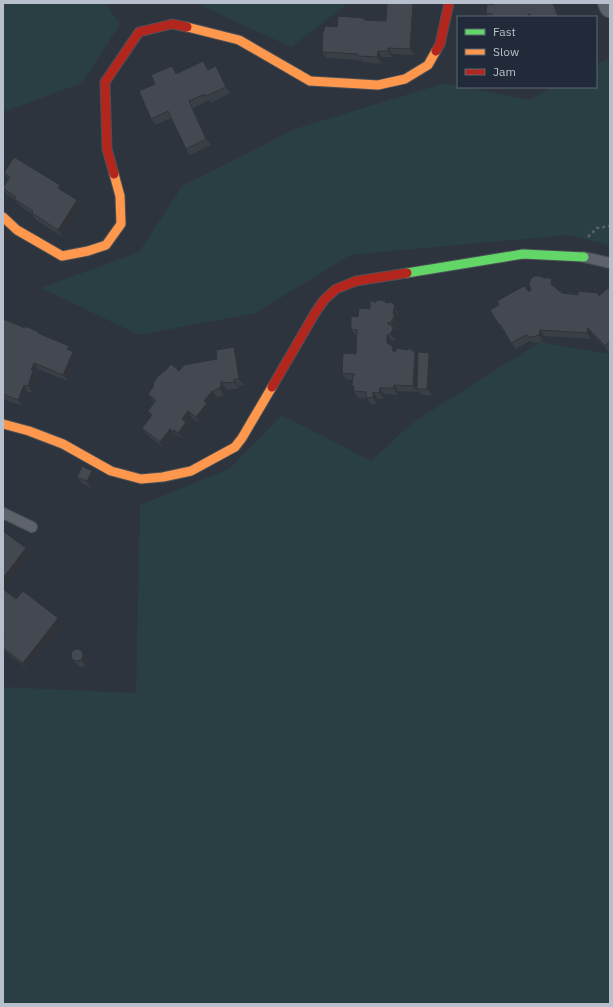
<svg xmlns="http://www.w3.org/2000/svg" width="613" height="1007" font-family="'IBM Plex Sans',sans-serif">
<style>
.green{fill:#2a3f43}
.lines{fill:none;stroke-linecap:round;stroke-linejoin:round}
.lane-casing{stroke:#4b5057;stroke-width:12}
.street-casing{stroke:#4b5057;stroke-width:22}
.fast-casing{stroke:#4b5057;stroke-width:11}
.slow-casing{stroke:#4b5057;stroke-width:11}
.jam-casing{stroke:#4b5057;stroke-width:11}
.path{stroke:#5b6167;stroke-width:2.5;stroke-dasharray:3 3;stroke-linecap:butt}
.lane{stroke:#5e626a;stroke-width:10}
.street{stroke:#5e626a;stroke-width:20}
.fast{stroke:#63d668;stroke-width:9}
.slow{stroke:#ff974d;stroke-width:9}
.jam{stroke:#b3261e;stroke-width:9}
.wall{fill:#3a3f46}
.shaded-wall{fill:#303339}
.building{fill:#444951;stroke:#303339}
</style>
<rect width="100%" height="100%" fill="#2d343d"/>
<!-- green -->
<g class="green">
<path d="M 3,3 L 105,3 L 120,24 L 82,83 L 3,112 Z"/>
<path d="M 204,3 L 348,3 L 291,47 L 204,7 Z"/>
<path d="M 610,58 L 610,245 L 568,235 L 350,255 L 256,313 L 139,335 L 41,288 L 139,252 L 182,186 L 295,129 L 445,83 L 458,86 L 458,87 L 465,87 L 528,100 L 554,87 L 596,87 L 596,65 Z"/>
<path d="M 540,342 L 610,354 L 610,1004 L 3,1004 L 3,687 L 136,693 L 140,505 L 229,469 L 282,415 L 371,461 L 413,422 Z"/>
</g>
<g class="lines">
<defs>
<g id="lane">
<path d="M 584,257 L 610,263"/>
<path d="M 3,513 L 32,527"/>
</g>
<path id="street" d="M 608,3 L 610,7"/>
<path id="fast" d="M 407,273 L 523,254 L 584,257"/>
<g id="slow">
<path d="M 187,27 L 239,40 L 310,81 L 378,85 L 405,79 L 428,65 L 436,51"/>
<path d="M 3,217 L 17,230 L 62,256 L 88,251 L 106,245 L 121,224 L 120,196 L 114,174"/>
<path d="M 3,424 L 29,431 L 63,444 L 111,471 L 141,479 L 163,477 L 191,471 L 235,447 L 242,438 L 272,387"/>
</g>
<g id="jam">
<path d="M 436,51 L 440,44 L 449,3"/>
<path d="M 114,174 L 107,149 L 105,82 L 139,32 L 172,24 L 187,27"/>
<path d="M 272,387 L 315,313 L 324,300 L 336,289 L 356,281 L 407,273"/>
</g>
</defs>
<!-- lane casing -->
<use href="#lane" class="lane-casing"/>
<!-- street casing -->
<use href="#street" class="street-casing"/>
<!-- fast casing -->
<use href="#fast" class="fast-casing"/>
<!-- slow casing -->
<use href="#slow" class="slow-casing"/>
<!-- jam casing -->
<use href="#jam" class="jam-casing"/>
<!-- path -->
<path class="path" d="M 588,237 L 597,228 L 610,226"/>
<!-- lane -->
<use href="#lane" class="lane"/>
<!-- street -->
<use href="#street" class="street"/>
<!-- fast -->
<use href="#fast" class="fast"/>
<!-- slow -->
<use href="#slow" class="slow"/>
<!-- jam -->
<use href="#jam" class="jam"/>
</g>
<!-- wall -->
<g class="wall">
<path d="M 387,3 L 415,55 L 392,54 L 392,57 L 382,57 L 382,64 L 362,62 L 361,60 L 326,58 L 322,52 L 324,31 L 364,18 L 366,20 L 386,21 Z"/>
<path d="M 494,3 L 555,3 L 560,17 L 489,17 L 486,13 L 493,5 Z"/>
<path d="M 208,67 L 209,70 L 220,72 L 230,93 L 211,103 L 209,100 L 193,108 L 211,145 L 190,155 L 186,149 L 171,118 L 156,125 L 151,119 L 155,84 L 176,72 L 177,73 Z"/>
<path d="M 4,173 L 64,192 L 77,200 L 82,207 L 63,237 L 36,220 L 32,214 L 19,205 L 14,199 L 7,195 L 3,188 L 9,180 Z"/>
<path d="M 556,285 L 556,288 L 562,293 L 600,295 L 610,290 L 610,352 L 609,352 L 592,334 L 592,339 L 544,336 L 543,341 L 540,342 L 535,343 L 530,341 L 515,349 L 504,331 L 503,331 L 499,325 L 529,291 Z"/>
<path d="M 373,301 L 373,302 L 386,303 L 393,302 L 399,311 L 399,315 L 398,315 L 398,319 L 399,320 L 398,326 L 397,325 L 396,329 L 394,329 L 397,336 L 395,340 L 392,341 L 391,345 L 396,351 L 414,351 L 418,356 L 433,359 L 432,395 L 421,395 L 418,390 L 418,392 L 398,391 L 398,395 L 384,394 L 384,399 L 378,399 L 377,404 L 371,404 L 367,398 L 358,398 L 354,391 L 354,388 L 352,386 L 352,380 L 346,379 L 342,373 L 356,354 L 357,336 L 355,335 L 351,329 L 358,317 L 370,309 Z"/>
<path d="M 3,319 L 69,346 L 77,358 L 68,381 L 38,369 L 36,375 L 38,378 L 32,392 L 28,392 L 22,406 L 3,399 Z"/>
<path d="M 234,347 L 239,353 L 244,385 L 238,386 L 239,388 L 228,390 L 226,388 L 225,388 L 225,393 L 224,395 L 219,397 L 217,397 L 209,407 L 211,410 L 200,424 L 192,418 L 187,424 L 191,429 L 183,439 L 178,436 L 178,437 L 174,435 L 164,448 L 146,434 L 142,428 L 151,416 L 148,411 L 155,402 L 153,400 L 148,394 L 179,371 L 217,359 Z"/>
<path d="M 92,471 L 96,477 L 91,488 L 82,483 L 77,477 Z"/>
<path d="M 3,531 L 26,548 L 30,555 L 3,589 L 16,599 L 62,625 L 28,669 L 3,650 Z"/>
<path d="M 82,651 L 87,658 L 88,663 L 86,666 L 81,667 L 77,665 L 73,659 Z"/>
</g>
<!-- shaded-wall -->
<g class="shaded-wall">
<path d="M 413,3 L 418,3 L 415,55 L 410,49 Z"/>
<path d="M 553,3 L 555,3 L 560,17 L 558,17 Z"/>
<path d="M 388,48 L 392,54 L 392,57 L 388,51 Z"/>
<path d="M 378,51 L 382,57 L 382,64 L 377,57 Z"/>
<path d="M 216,66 L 220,72 L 230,93 L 226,87 Z"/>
<path d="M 189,101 L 193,108 L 211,145 L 206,139 Z"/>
<path d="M 60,185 L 64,192 L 62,194 L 58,188 Z"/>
<path d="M 77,200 L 82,207 L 63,237 L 58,230 Z"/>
<path d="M 552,278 L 556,285 L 556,290 L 551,284 Z"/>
<path d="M 393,302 L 399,311 L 399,315 L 395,308 L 393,304 Z"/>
<path d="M 394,308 L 398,315 L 398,319 L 399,320 L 398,326 L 394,319 Z"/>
<path d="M 392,319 L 397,325 L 396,329 L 391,323 Z"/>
<path d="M 392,326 L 396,332 L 397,336 L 395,340 L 390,334 Z"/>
<path d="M 588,328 L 592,334 L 592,339 L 587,333 Z"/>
<path d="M 540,330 L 544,336 L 543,341 L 539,335 Z"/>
<path d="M 387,335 L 392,341 L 391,349 L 387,343 Z"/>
<path d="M 69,346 L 77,358 L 68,381 L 63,375 L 67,349 Z"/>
<path d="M 392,346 L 396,352 L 393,351 Z"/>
<path d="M 234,347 L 239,353 L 244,385 L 239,379 Z"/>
<path d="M 413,349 L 415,353 L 415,351 L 420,358 L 417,389 L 418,390 L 418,392 L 413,386 Z"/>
<path d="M 429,353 L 433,359 L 432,395 L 427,389 Z"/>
<path d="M 34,363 L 38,369 L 36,375 L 38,378 L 32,392 L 28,386 L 31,370 Z"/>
<path d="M 234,379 L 238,386 L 239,388 L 234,382 Z"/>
<path d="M 221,382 L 225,388 L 225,393 L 224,395 L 219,388 Z"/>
<path d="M 24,385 L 28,392 L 22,406 L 18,400 Z"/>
<path d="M 394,385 L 398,391 L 398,395 L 393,388 Z"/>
<path d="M 380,388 L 384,394 L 384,399 L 379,393 Z"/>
<path d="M 212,391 L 217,397 L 209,407 L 211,410 L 200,424 L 196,417 L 204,401 Z"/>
<path d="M 373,392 L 378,399 L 377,404 L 373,398 Z"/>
<path d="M 188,411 L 192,418 L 187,424 L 191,429 L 183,439 L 178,433 L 182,419 Z"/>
<path d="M 170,429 L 174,435 L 164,448 L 160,442 Z"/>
<path d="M 174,430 L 178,436 L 178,437 L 173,431 Z"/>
<path d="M 92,471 L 96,477 L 91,488 L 87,481 Z"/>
<path d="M 26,548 L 30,555 L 3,590 L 3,578 Z"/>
<path d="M 58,618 L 62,625 L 28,669 L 23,663 Z"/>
<path d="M 82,651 L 87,658 L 88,663 L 86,666 L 81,660 Z"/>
</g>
<!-- building -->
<g class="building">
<path d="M 387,3 L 413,3 L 410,49 L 388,48 L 388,51 L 378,51 L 377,57 L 358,56 L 358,54 L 322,52 L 323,31 L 324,31 L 325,26 L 337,27 L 338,16 L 364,18 L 364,20 L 386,21 Z"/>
<path d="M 494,3 L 553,3 L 558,17 L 531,17 L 530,14 L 528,14 L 528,17 L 492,17 L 492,14 L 486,13 L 487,4 L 493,5 Z"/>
<path d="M 203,61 L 208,70 L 216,66 L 226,87 L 206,96 L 205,94 L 189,101 L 206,139 L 186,149 L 168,111 L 151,119 L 139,91 L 155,84 L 151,75 L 172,66 L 176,74 Z"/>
<path d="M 14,157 L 27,165 L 60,185 L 58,188 L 77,200 L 58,230 L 32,213 L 33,211 L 14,199 L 16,197 L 3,188 L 10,177 L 4,173 Z"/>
<path d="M 534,276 L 540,276 L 544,278 L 552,278 L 551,284 L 562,293 L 578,295 L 578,291 L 598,293 L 599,296 L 608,288 L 610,290 L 610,341 L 605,346 L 588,328 L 587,333 L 540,330 L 539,335 L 536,336 L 530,337 L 526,335 L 511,343 L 500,324 L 499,325 L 490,310 L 499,305 L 497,301 L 524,286 L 528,291 L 531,291 L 529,283 L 531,279 Z"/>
<path d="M 370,300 L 373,301 L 373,302 L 376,302 L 378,300 L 385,301 L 386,303 L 393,302 L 393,304 L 395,305 L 395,308 L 394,308 L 394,309 L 393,314 L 394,314 L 394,319 L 392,319 L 391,323 L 388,322 L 388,324 L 392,326 L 393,329 L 390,334 L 387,335 L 387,343 L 392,346 L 393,351 L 396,351 L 396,348 L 407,350 L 407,349 L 413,349 L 412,351 L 415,351 L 413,386 L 394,385 L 393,388 L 380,388 L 379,393 L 373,392 L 373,398 L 366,397 L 366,392 L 354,391 L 354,386 L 352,386 L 353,376 L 354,376 L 355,374 L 342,373 L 343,353 L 356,354 L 357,330 L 351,329 L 351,316 L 358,317 L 359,308 L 370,309 Z"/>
<path d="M 3,319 L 25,328 L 25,326 L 39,332 L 38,333 L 69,346 L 67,349 L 73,352 L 63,375 L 34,363 L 31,370 L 33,371 L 28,386 L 24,385 L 18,400 L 3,394 Z"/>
<path d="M 234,347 L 239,379 L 234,379 L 234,382 L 223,383 L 223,381 L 221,382 L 221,386 L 219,388 L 214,391 L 212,391 L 204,401 L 207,403 L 196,417 L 188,411 L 182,419 L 186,422 L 178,433 L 174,430 L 173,431 L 170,429 L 160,442 L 142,428 L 152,415 L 148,411 L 156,400 L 148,394 L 153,387 L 154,382 L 158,376 L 166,370 L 171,364 L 179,371 L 184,365 L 217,359 L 216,350 Z"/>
<path d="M 418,352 L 429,353 L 427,389 L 417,389 Z"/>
<path d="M 82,466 L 92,471 L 87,481 L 77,477 Z"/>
<path d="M 3,531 L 26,548 L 3,578 Z"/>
<path d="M 3,589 L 16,599 L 23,591 L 58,618 L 23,663 L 3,648 L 4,636 L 3,636 Z"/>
<circle cx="77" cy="655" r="6"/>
</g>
<!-- border -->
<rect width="613" height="1007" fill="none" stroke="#b8c0cd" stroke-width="8"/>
<!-- legend -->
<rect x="457" y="16" width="140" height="72" fill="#202a38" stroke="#5d6674"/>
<rect x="465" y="29" width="20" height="6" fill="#63d668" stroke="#5d6674"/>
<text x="493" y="36" font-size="12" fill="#b8c0cd">Fast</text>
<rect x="465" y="49" width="20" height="6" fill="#ff974d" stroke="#5d6674"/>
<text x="493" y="56" font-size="12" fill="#b8c0cd">Slow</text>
<rect x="465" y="69" width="20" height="6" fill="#b3261e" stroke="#5d6674"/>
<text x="493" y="76" font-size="12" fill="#b8c0cd">Jam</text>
</svg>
